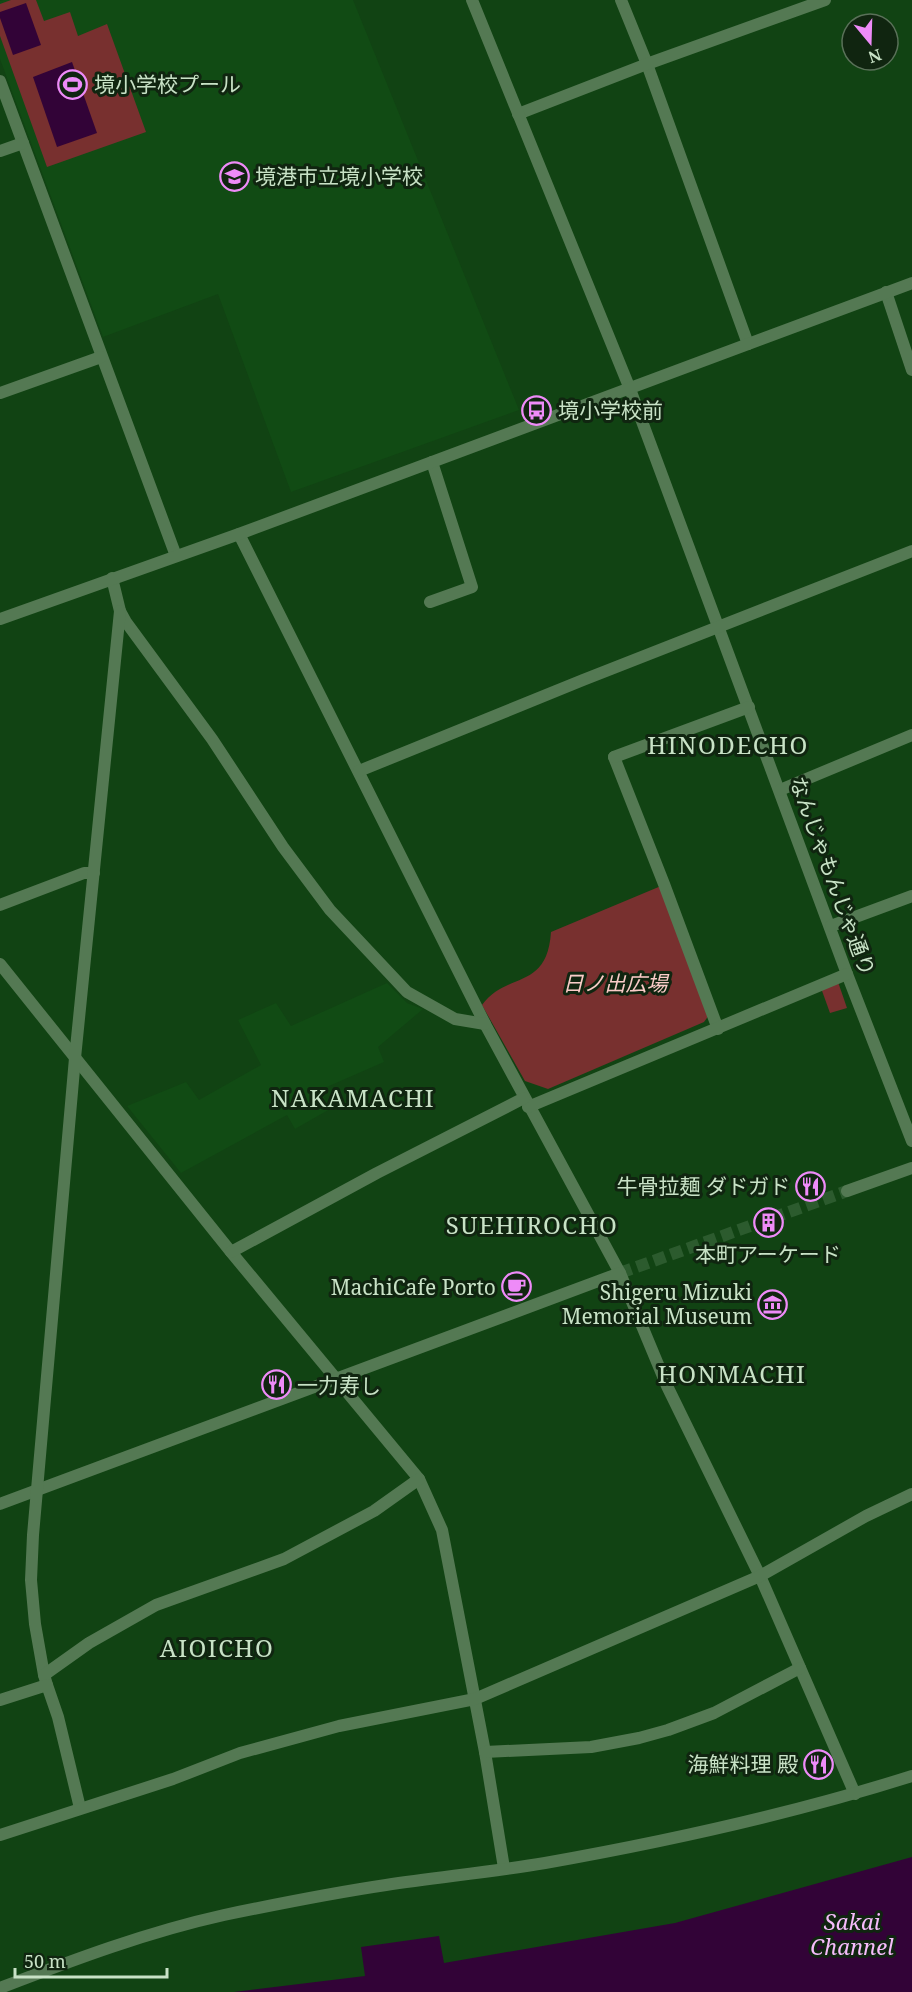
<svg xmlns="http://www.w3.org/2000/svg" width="912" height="1992" font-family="'Noto Serif','Noto Sans JP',serif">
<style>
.built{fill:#114b14}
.green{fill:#78302f}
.water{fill:#320337}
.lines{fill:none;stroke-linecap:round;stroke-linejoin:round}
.minor-tunnel{stroke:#2c5b2e;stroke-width:12;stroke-dasharray:12 6;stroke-linecap:butt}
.minor{stroke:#547953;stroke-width:12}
.tertiary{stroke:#547953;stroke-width:12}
.labels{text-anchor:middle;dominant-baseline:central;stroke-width:6;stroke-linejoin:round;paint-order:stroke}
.poi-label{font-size:21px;fill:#c8e2c6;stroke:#102510;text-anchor:start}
.street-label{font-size:21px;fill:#c8e2c6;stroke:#102510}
.park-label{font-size:21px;font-style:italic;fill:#faccc8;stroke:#102510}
.water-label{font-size:22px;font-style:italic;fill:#f6bcfb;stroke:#102510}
.quarter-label{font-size:24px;letter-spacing:1.5px;fill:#c8e2c6;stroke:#102510}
</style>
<rect width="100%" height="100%" fill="#114313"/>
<!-- built -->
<g class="built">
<path d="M 3,0 L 353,0 L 519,410 L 291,492 L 218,294 L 103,337 L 0,59 L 0,1 Z"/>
<path d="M 387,983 L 407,1003 L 423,1009 L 378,1047 L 384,1062 L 320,1090 L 330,1109 L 295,1129 L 287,1115 L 181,1173 L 127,1106 L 186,1082 L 199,1100 L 261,1065 L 238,1020 L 276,1003 L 291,1026 Z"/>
</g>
<!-- green -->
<g class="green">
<path d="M 11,0 L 36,0 L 44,21 L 70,12 L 78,36 L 107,24 L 146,132 L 47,167 L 0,36 L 0,4 Z"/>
<path d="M 661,886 L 709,1015 L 704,1022 L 548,1089 L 525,1081 L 482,1005 C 507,971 547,991 551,932 Z"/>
<path d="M 838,982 L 847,1008 L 830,1013 L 821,988 Z"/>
</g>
<!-- water -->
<g class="water">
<path d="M 26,3 L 41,45 L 13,55 L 0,18 L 0,12 Z"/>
<path d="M 72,62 L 97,133 L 57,147 L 33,77 Z"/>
<path d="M 912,1857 L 912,1992 L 234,1992 L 365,1976 L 361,1947 L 439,1936 L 444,1963 L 675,1923 Z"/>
</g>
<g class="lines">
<!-- minor-tunnel -->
<path class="minor-tunnel" d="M 620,1273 L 847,1191"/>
<!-- minor -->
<g class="minor">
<path d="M 621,0 L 647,64 L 748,344"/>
<path d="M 0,81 L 176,556"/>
<path d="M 518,114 L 647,64 L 825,0"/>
<path d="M 0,151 L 23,143"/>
<path d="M 886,292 L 912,370"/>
<path d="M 630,389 L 847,974 L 912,1141"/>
<path d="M 0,393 L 101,357"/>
<path d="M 239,534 L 485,1024 L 620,1273 L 667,1386 L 760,1576 L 855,1794"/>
<path d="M 112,578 L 120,611 L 126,622 L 212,739 L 283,847 L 330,910 L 407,992 L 455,1019 L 485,1024"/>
<path d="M 430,602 L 472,587 L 432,462"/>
<path d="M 614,757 L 664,884 L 718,1029"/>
<path d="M 359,771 L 583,680 L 912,551"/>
<path d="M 780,790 L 912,735"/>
<path d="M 0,905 L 84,873 L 94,873"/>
<path d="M 831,926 L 912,896"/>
<path d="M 0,964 L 231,1252 L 419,1479 L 442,1530 L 485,1752 L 504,1868"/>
<path d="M 528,1107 L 847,974"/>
<path d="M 847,1191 L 912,1168"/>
<path d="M 231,1252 L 377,1173 L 524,1098"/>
<path d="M 0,1504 L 620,1273"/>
<path d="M 44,1675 L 35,1624 L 31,1580 L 33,1535 L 75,1058 L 120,611"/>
<path d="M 47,1685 L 44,1675 L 89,1643 L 156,1605 L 284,1559 L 374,1511 L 419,1479"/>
<path d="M 0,1700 L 47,1685 L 58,1717 L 80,1808"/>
<path d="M 485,1752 L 591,1747 L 639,1738 L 668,1730 L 714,1713 L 800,1668"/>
<path d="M 0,1835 L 173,1779 L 240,1753 L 339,1726 L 475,1699 L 760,1576 L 866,1516 L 912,1494"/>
</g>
<!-- tertiary -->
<g class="tertiary">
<path d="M 472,0 L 630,389"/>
<path d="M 0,619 L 239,534 L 912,283"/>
<path d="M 614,757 L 749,707"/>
<path d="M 0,1988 C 73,1960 147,1932 224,1915 C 277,1904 332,1893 386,1885 C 439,1877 492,1872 545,1863 C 669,1841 792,1814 912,1776"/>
</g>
</g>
<!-- icons -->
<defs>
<symbol id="stadium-ring" viewBox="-11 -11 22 22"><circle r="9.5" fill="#102510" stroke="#ee8bf8" stroke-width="1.5"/><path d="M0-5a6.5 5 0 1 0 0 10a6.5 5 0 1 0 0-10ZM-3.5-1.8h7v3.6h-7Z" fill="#ee8bf8"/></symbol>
<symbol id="school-ring" viewBox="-11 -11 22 22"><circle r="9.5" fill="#102510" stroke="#ee8bf8" stroke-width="1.5"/><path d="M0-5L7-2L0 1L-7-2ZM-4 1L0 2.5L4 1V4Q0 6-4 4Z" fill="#ee8bf8"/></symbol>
<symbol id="bus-ring" viewBox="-11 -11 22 22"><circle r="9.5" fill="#102510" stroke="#ee8bf8" stroke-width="1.5"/><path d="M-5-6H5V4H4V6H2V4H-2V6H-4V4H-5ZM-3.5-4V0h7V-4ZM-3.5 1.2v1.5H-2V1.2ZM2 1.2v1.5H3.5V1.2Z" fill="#ee8bf8"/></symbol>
<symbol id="restaurant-ring" viewBox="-11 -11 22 22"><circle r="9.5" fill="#102510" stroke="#ee8bf8" stroke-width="1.5"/><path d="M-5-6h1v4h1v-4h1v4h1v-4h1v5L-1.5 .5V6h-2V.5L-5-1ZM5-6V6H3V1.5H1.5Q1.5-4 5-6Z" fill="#ee8bf8"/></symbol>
<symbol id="building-ring" viewBox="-11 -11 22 22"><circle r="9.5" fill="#102510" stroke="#ee8bf8" stroke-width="1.5"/><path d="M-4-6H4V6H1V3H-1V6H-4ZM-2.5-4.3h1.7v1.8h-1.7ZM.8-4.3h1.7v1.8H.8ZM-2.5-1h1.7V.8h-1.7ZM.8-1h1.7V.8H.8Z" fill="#ee8bf8"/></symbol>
<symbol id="cafe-ring" viewBox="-11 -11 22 22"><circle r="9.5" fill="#102510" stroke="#ee8bf8" stroke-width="1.5"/><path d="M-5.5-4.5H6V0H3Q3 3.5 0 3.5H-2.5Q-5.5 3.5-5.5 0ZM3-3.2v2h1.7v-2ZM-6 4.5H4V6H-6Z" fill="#ee8bf8"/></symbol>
<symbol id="museum-ring" viewBox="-11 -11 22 22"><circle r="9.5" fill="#102510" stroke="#ee8bf8" stroke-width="1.5"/><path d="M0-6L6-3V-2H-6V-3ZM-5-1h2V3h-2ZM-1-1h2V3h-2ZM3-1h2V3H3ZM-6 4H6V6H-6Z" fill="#ee8bf8"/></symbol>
</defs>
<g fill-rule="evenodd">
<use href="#stadium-ring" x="56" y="68" width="33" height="33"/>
<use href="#school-ring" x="218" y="160" width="33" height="33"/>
<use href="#bus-ring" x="520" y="394" width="33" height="33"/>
<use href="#restaurant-ring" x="794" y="1170" width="33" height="33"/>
<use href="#building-ring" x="752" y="1206" width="33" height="33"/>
<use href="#cafe-ring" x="500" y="1270" width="33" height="33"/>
<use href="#museum-ring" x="756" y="1288" width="33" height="33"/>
<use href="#restaurant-ring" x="260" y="1368" width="33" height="33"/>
<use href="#restaurant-ring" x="802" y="1748" width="33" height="33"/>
</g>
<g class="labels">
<!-- poi labels -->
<g class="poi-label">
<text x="94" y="84">境小学校プール</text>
<text x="255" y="176">境港市立境小学校</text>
<text x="558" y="410">境小学校前</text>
<text x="790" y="1186" text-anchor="end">牛骨拉麺 ダドガド</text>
<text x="768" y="1254" text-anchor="middle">本町アーケード</text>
<text x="496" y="1287" text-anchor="end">MachiCafe Porto</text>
<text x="752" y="1292" text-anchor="end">Shigeru Mizuki<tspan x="752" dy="24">Memorial Museum</tspan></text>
<text x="297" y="1385">一力寿し</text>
<text x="798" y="1764" text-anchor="end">海鮮料理 殿</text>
</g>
<!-- street labels -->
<g class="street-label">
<text transform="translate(833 876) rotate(70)">なんじゃもんじゃ通り</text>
</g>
<!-- park labels -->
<g class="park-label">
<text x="615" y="983">日ノ出広場</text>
</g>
<!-- water labels -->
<g class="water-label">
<text x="852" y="1921">Sakai<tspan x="852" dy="25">Channel</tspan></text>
</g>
<!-- quarter labels -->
<g class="quarter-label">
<text x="728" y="744">HINODECHO</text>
<text x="353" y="1097">NAKAMACHI</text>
<text x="532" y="1224">SUEHIROCHO</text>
<text x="732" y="1373">HONMACHI</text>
<text x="217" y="1647">AIOICHO</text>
</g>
</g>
<!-- north arrow -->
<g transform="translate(870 42) rotate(161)"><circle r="28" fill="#102510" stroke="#5a7159" stroke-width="1.5"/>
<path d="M0-4.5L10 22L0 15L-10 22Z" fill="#ee8bf8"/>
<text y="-9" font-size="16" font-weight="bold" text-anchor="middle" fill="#c8e2c6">N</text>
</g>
<!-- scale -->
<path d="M15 1968v9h152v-9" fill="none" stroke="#c8e2c6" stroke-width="3"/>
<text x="24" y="1968" font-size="18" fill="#c8e2c6" stroke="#102510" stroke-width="4.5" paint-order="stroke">50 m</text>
</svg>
